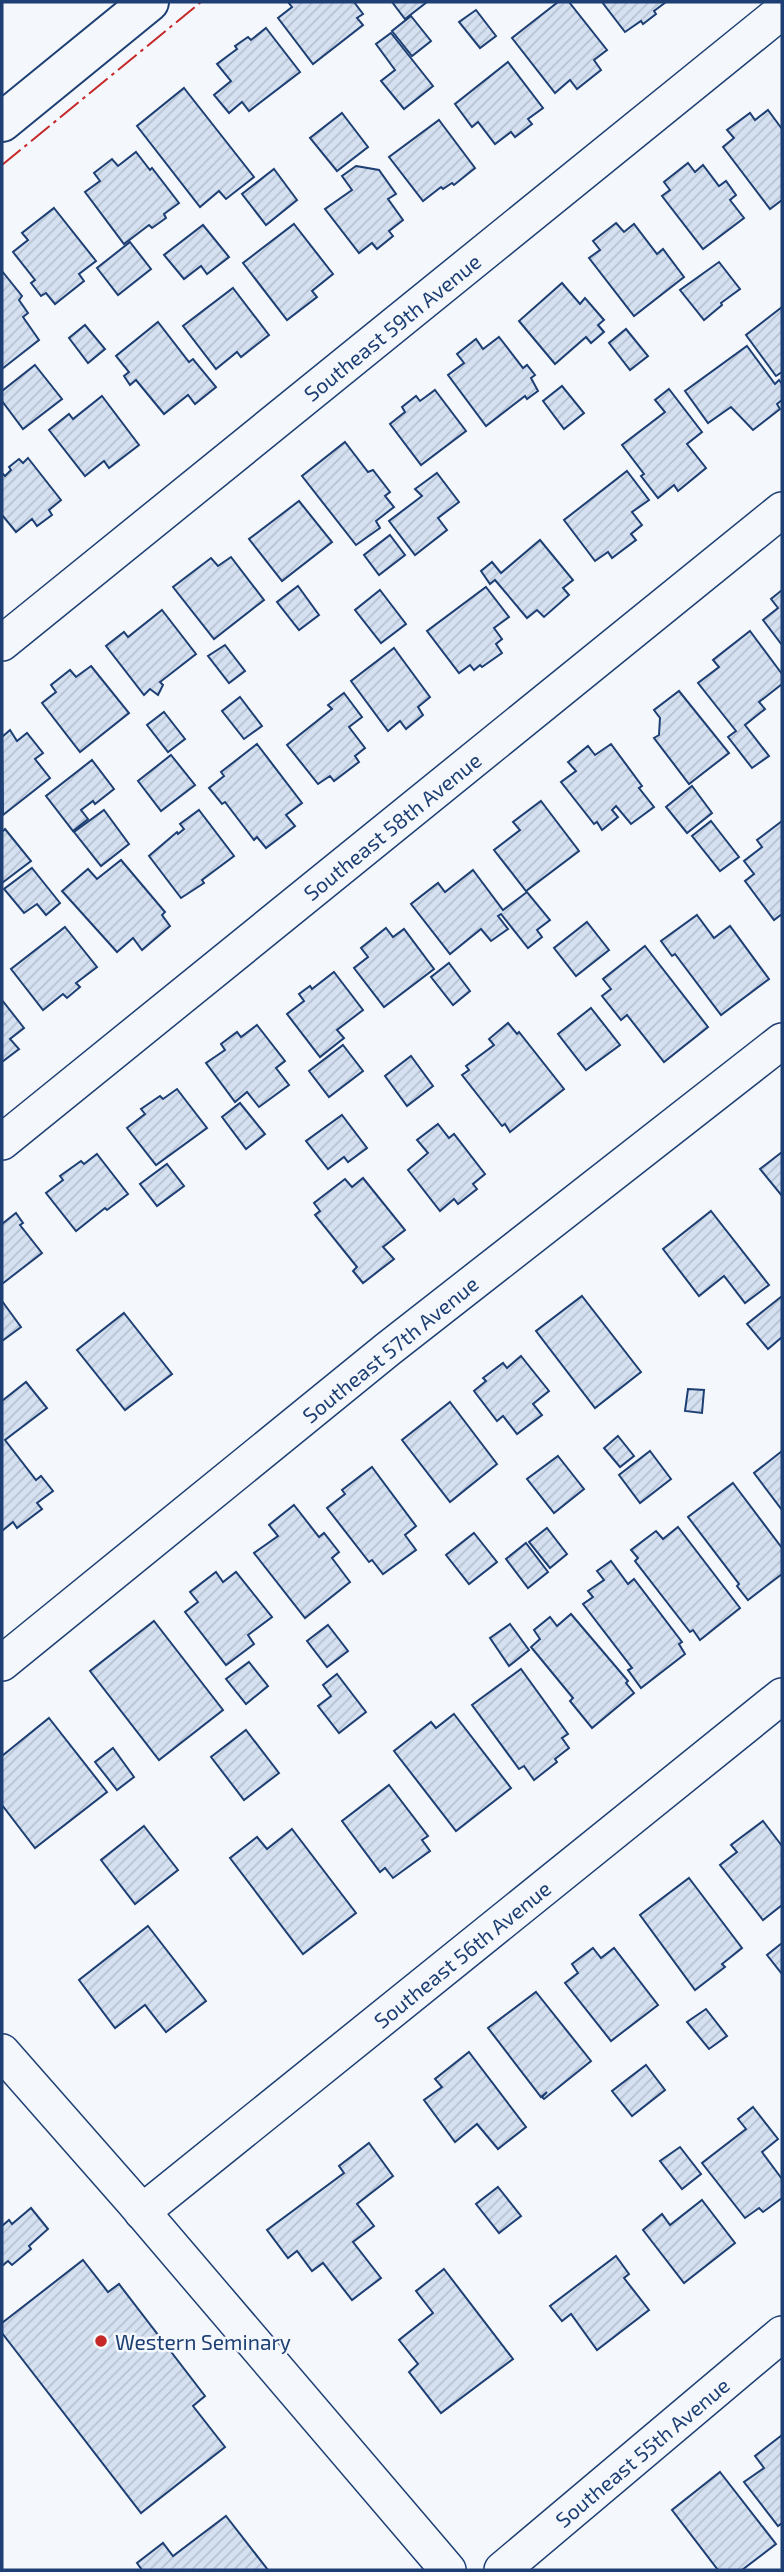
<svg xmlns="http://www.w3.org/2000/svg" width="784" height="2572" font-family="'Exo 2',sans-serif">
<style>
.building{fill:url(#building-hatch);stroke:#1d3f73;stroke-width:2}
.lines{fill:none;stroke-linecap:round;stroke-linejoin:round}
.minor-casing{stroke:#1d3f73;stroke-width:38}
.secondary-casing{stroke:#1d3f73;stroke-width:42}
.minor{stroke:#f4f7fb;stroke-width:35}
.secondary{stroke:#f4f7fb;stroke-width:38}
.power{stroke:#c62828;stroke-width:2;stroke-dasharray:24 5 3.5 5;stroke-linecap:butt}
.poi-dot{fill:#c62828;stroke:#f4f7fb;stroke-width:2.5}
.labels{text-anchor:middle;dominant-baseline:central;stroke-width:5;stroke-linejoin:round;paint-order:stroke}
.street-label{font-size:21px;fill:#1d3f73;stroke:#f4f7fb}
.poi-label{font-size:21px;fill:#1d3f73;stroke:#f4f7fb;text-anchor:start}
</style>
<defs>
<pattern id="building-hatch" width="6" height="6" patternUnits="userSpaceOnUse" patternTransform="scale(1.75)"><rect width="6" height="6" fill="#d5e0f0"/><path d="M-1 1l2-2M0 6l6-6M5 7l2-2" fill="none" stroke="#b6c1d1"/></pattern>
</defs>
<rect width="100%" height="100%" fill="#f4f7fb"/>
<!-- building -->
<g class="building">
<path d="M 288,2 L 354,2 L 363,14 L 357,18 L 363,25 L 313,64 L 278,18 L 292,7 Z"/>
<path d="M 392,2 L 427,2 L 405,19 Z"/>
<path d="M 558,2 L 569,2 L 607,50 L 594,60 L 601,70 L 577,89 L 570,80 L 555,93 L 512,38 Z"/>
<path d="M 602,2 L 666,2 L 654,11 L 656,14 L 643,24 L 641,21 L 625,32 Z"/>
<path d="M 476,10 L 496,36 L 480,48 L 459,22 Z"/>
<path d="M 411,16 L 431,41 L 412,56 L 392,31 Z"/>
<path d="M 266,28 L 300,72 L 249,111 L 242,102 L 229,113 L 214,95 L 231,81 L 217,64 L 237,49 L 235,46 L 248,37 L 251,40 Z"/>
<path d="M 391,33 L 433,86 L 404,109 L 381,81 L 395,70 L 376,44 Z"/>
<path d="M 508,62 L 543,108 L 528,119 L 532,124 L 515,137 L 511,132 L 495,144 L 478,122 L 472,127 L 455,104 Z"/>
<path d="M 184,88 L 254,177 L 226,199 L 219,191 L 200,207 L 137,126 Z"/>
<path d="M 768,110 L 782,129 L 782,200 L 770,209 L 723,147 L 734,138 L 727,130 L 750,113 L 755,120 Z"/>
<path d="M 342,113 L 368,147 L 337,171 L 310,138 Z"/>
<path d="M 439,120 L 475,168 L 454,185 L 452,183 L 443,189 L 441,187 L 423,201 L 389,157 Z"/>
<path d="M 136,152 L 150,170 L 152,168 L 179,203 L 164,214 L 166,218 L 152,228 L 149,225 L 124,244 L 85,192 L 100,181 L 94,173 L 112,159 L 118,166 Z"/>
<path d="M 688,163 L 695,172 L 703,165 L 719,186 L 726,181 L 736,195 L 730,200 L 744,218 L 703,249 L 662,196 L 670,190 L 664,182 Z"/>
<path d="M 356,166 L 379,170 L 396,194 L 388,199 L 403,220 L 389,231 L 393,236 L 377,249 L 372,243 L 359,253 L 325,209 L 352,190 L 342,176 Z"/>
<path d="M 274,169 L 297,200 L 266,225 L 242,194 Z"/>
<path d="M 54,208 L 96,261 L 79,274 L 84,281 L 55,304 L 46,293 L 41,296 L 31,283 L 35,280 L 13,252 L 28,240 L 22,233 Z"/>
<path d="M 616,223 L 624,232 L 634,224 L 657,254 L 663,249 L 684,277 L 634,316 L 589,258 L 600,250 L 593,241 Z"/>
<path d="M 294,224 L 333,274 L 312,291 L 317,297 L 287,320 L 243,263 Z"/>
<path d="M 203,225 L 229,257 L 207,274 L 201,266 L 184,279 L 164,255 Z"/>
<path d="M 130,242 L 151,269 L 118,295 L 97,268 Z"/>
<path d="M 719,262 L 740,289 L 721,303 L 722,305 L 704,320 L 680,290 Z"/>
<path d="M 2,271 L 22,296 L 19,300 L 28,313 L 23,317 L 39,340 L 2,369 Z"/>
<path d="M 562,283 L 580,304 L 585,298 L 604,320 L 598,325 L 604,332 L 591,343 L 586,337 L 555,364 L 519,321 Z"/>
<path d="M 233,288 L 269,335 L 241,357 L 237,352 L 216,369 L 183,326 Z"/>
<path d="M 782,307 L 782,372 L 776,376 L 746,335 Z"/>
<path d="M 158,322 L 189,362 L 193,359 L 216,387 L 195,404 L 188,395 L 164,414 L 136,380 L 130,385 L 124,376 L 129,372 L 116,356 Z"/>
<path d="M 85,325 L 105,349 L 88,363 L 69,338 Z"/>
<path d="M 626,329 L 648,356 L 630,370 L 609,343 Z"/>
<path d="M 499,337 L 523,368 L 527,365 L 535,375 L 531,378 L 538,391 L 527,399 L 525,396 L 486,426 L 448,375 L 464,363 L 457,354 L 476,339 L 483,349 Z"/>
<path d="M 747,346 L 775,384 L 779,380 L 782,384 L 782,400 L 777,404 L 780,409 L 753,430 L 731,407 L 708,423 L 685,391 Z"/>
<path d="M 35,365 L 62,399 L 23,429 L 2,401 L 2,391 Z"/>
<path d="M 562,386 L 584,413 L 564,429 L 543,401 Z"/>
<path d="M 669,389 L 702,432 L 687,444 L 706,468 L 678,491 L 674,485 L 658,498 L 641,476 L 644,474 L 622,445 L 665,412 L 655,400 Z"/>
<path d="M 435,390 L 466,431 L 421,465 L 390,424 L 405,412 L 402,407 L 416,396 L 420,401 Z"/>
<path d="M 102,396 L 139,445 L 109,468 L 104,461 L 85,476 L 49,430 L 69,414 L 73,419 Z"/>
<path d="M 345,442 L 368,472 L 373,470 L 390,492 L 385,496 L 394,507 L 376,521 L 380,528 L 356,545 L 302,476 Z"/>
<path d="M 28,458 L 61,500 L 49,510 L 52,515 L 37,526 L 32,519 L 16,532 L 2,515 L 2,473 L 5,476 L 11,470 L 9,467 L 19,459 L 23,463 Z"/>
<path d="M 627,471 L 649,500 L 632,512 L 642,525 L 631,534 L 636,540 L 612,558 L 608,552 L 595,561 L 564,520 Z"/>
<path d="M 437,473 L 459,502 L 438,518 L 447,530 L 415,555 L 389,521 L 422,496 L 415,489 Z"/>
<path d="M 299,501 L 332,542 L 282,581 L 249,539 Z"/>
<path d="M 390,535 L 405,555 L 379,575 L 364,555 Z"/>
<path d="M 540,540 L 573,580 L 563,588 L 569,595 L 544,617 L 537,610 L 527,618 L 495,580 L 490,584 L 481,571 L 492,562 L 501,573 Z"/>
<path d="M 231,557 L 264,600 L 214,639 L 173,587 L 211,558 L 218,566 Z"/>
<path d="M 298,586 L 319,615 L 299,630 L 277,602 Z"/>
<path d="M 486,587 L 509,617 L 494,628 L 502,639 L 496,644 L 502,653 L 482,667 L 480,665 L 474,670 L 470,665 L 459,673 L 427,631 Z"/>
<path d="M 380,590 L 406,624 L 381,643 L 355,610 Z"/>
<path d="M 782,590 L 782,645 L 763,620 L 778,608 L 771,599 Z"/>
<path d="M 162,610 L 196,654 L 160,682 L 163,685 L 158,695 L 150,689 L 144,695 L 106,646 L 124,632 L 128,637 Z"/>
<path d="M 750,631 L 782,674 L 782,684 L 759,702 L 765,709 L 745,725 L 769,756 L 752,768 L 728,737 L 736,731 L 698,683 L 719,667 L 713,660 Z"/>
<path d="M 225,645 L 245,671 L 229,683 L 208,656 Z"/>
<path d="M 394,648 L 430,697 L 418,707 L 423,715 L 406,729 L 400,721 L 388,731 L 351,681 Z"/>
<path d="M 91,666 L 129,713 L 80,752 L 42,703 L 56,692 L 51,685 L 70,670 L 76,677 Z"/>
<path d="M 679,691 L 729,753 L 689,784 L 654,738 L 659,735 L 660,718 L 654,710 Z"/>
<path d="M 344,693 L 362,717 L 349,727 L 365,748 L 355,756 L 359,762 L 334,781 L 330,776 L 318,784 L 287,745 L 332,709 L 328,705 Z"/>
<path d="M 240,697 L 262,726 L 244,739 L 222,711 Z"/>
<path d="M 164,712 L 185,739 L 168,752 L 147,725 Z"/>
<path d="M 10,730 L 17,741 L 27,733 L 43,753 L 35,759 L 50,778 L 3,815 L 2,737 Z"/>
<path d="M 257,744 L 302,803 L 286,815 L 295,826 L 266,848 L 257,837 L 254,840 L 225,802 L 222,804 L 209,788 L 224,776 L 221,772 Z"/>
<path d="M 611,744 L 642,786 L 639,788 L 654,807 L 631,824 L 616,806 L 612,810 L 618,817 L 602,830 L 597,822 L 594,824 L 561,782 L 576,771 L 568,762 L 588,746 L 595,755 Z"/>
<path d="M 171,755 L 195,785 L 161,811 L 138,781 Z"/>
<path d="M 92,760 L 114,789 L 95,804 L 93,801 L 81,810 L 88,819 L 73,831 L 46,796 Z"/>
<path d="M 692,786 L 712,813 L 687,833 L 666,807 Z"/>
<path d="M 541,801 L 579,851 L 526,891 L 494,850 L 520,830 L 513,822 Z"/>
<path d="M 104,810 L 129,844 L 101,866 L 74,832 Z"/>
<path d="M 199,810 L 234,856 L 202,880 L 204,883 L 181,898 L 149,856 L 177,832 L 178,834 L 184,829 L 180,824 Z"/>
<path d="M 711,821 L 739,857 L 720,871 L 692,836 Z"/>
<path d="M 782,821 L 782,914 L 774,920 L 745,881 L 754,874 L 744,861 L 762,847 L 757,840 Z"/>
<path d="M 5,829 L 31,861 L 2,883 L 2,832 Z"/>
<path d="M 121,860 L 165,912 L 162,915 L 170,926 L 142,950 L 133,938 L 117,952 L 62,891 L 88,869 L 97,879 Z"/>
<path d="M 32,868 L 60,903 L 46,915 L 37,904 L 24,913 L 4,889 Z"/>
<path d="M 473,870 L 503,910 L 527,892 L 550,920 L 537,930 L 542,937 L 528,948 L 501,914 L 498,916 L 508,929 L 491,941 L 481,929 L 450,954 L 411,904 L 438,883 L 445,892 Z"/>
<path d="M 697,915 L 714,938 L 730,926 L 769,979 L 721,1015 L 675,954 L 672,956 L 661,941 Z"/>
<path d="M 587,922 L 609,950 L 576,976 L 554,948 Z"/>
<path d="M 65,927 L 97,967 L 76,983 L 80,987 L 67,998 L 63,994 L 43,1010 L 11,969 Z"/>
<path d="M 386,928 L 393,937 L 404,929 L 434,969 L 384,1007 L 354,968 L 368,957 L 361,948 Z"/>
<path d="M 645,946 L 708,1027 L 664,1062 L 627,1015 L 621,1020 L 602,996 L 611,989 L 603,979 Z"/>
<path d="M 449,963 L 470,991 L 453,1005 L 431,977 Z"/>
<path d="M 334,972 L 363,1010 L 337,1030 L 344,1038 L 320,1057 L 287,1014 L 304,1001 L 299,994 L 310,986 L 312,989 Z"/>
<path d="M 2,1000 L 24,1028 L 10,1039 L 19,1049 L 2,1062 Z"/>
<path d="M 591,1008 L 620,1045 L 586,1070 L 558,1034 Z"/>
<path d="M 508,1023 L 517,1034 L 519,1032 L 564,1089 L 510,1132 L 505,1124 L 502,1126 L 462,1075 L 469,1070 L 466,1066 L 494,1045 L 489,1039 Z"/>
<path d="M 257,1025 L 285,1061 L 276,1068 L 289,1085 L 259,1107 L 247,1092 L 235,1102 L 206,1063 L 225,1050 L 221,1044 L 237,1032 L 241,1037 Z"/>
<path d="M 343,1045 L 363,1071 L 329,1097 L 309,1071 Z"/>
<path d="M 411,1056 L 433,1086 L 407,1106 L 385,1076 Z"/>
<path d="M 177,1089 L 207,1128 L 156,1165 L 127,1128 L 145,1114 L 141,1109 L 160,1096 L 163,1099 Z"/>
<path d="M 240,1103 L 265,1134 L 246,1149 L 222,1117 Z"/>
<path d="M 342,1115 L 367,1148 L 348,1162 L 344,1157 L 328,1169 L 306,1141 Z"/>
<path d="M 438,1124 L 449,1138 L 454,1134 L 485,1174 L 473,1184 L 477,1189 L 458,1204 L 454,1199 L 440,1211 L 408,1170 L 428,1153 L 417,1140 Z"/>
<path d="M 782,1152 L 782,1196 L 760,1169 Z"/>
<path d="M 97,1154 L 128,1194 L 107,1210 L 105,1208 L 76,1231 L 46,1193 L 63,1180 L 60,1176 L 81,1161 L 84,1164 Z"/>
<path d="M 167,1164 L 184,1186 L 157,1206 L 140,1184 Z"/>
<path d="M 363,1178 L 405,1230 L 383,1247 L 394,1259 L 363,1283 L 353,1271 L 357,1267 L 315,1215 L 320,1211 L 314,1203 L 345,1179 L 352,1187 Z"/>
<path d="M 711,1211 L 769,1285 L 745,1303 L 724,1276 L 699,1296 L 663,1249 Z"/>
<path d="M 16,1213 L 23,1223 L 20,1225 L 42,1253 L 2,1284 L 2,1224 Z"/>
<path d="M 582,1296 L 641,1372 L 595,1408 L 536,1331 Z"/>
<path d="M 782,1296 L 782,1337 L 768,1349 L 747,1324 Z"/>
<path d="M 2,1301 L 21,1327 L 2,1341 Z"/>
<path d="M 124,1313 L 172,1374 L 125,1410 L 77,1350 Z"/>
<path d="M 521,1356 L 549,1391 L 533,1404 L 542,1415 L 517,1434 L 503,1416 L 497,1421 L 474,1391 L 486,1381 L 483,1378 L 503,1363 L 507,1368 Z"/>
<path d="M 26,1382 L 47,1408 L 5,1440 L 36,1480 L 41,1476 L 53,1491 L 37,1503 L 42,1509 L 17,1528 L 13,1522 L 2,1531 L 2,1401 Z"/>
<path d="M 688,1389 L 704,1390 L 702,1413 L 685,1411 Z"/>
<path d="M 450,1402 L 497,1464 L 450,1502 L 402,1440 Z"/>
<path d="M 618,1436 L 634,1456 L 620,1467 L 604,1448 Z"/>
<path d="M 650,1451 L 671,1479 L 640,1503 L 619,1475 Z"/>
<path d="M 782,1451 L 782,1510 L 754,1473 Z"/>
<path d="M 558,1456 L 584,1489 L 554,1513 L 527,1479 Z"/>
<path d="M 372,1467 L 416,1526 L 405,1535 L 416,1550 L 383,1574 L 372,1560 L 369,1562 L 327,1508 L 345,1494 L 342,1490 Z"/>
<path d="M 733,1483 L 782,1548 L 782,1574 L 748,1600 L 737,1586 L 739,1584 L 688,1517 Z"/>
<path d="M 294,1505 L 319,1537 L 324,1533 L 339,1552 L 332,1558 L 350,1582 L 305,1618 L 254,1553 L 278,1536 L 269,1525 Z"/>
<path d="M 678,1527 L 740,1608 L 700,1640 L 693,1630 L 690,1632 L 635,1561 L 638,1558 L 631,1550 L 656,1531 L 663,1539 Z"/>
<path d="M 547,1528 L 567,1554 L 550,1568 L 529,1542 Z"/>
<path d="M 474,1533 L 497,1562 L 469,1584 L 446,1555 Z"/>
<path d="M 526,1543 L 548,1572 L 528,1588 L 506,1559 Z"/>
<path d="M 611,1561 L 628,1584 L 634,1579 L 682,1642 L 679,1644 L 685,1654 L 641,1688 L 628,1670 L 632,1668 L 583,1604 L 593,1597 L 588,1591 L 604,1580 L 597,1571 Z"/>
<path d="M 216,1572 L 223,1582 L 236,1572 L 272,1617 L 248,1635 L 254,1644 L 226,1665 L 185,1612 L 198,1602 L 190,1592 Z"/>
<path d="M 571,1614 L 628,1681 L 626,1683 L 634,1693 L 592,1728 L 570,1701 L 573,1698 L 531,1647 L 540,1639 L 534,1630 L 550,1617 L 557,1626 Z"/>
<path d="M 154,1621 L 223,1710 L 159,1760 L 90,1671 Z"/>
<path d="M 510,1624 L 529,1650 L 509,1666 L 490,1638 Z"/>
<path d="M 328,1625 L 348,1651 L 327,1667 L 307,1641 Z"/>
<path d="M 249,1662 L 268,1686 L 246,1704 L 226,1679 Z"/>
<path d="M 521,1669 L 568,1734 L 562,1738 L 569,1748 L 555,1759 L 557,1762 L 534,1780 L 524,1766 L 519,1769 L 472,1705 Z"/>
<path d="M 337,1674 L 366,1712 L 339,1733 L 318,1706 L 331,1696 L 323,1685 Z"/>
<path d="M 454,1714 L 511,1788 L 456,1831 L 394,1751 L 431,1722 L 436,1728 Z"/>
<path d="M 49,1718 L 107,1792 L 35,1848 L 2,1805 L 2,1756 Z"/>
<path d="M 246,1730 L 279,1773 L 244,1800 L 211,1757 Z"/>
<path d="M 113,1748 L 134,1777 L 117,1790 L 95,1762 Z"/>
<path d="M 389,1785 L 428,1836 L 422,1840 L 430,1851 L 393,1878 L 385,1868 L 380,1872 L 342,1821 Z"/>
<path d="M 763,1821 L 782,1846 L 782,1905 L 763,1920 L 720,1865 L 737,1852 L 731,1845 Z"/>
<path d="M 144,1826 L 178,1870 L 135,1904 L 101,1860 Z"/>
<path d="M 292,1829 L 356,1913 L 303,1954 L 230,1858 L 257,1837 L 267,1849 Z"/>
<path d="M 689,1878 L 742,1948 L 722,1964 L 725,1967 L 695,1990 L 640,1915 Z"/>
<path d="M 148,1926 L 206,2001 L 166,2032 L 145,2005 L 115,2028 L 79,1980 Z"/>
<path d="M 782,1943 L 782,1974 L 767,1955 Z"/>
<path d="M 593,1948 L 601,1958 L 614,1948 L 658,2005 L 611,2041 L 565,1983 L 578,1973 L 572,1964 Z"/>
<path d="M 536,1992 L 591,2061 L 544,2099 L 542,2097 L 547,2092 L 541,2097 L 488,2028 Z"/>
<path d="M 706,2009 L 727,2036 L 709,2049 L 687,2022 Z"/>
<path d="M 469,2052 L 526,2127 L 498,2149 L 477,2124 L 455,2142 L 424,2100 L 442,2087 L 435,2079 Z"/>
<path d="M 646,2065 L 665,2090 L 632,2116 L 612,2091 Z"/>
<path d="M 753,2107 L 778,2139 L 762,2152 L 782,2179 L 782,2198 L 763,2212 L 759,2208 L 745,2218 L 702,2163 L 746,2129 L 738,2119 Z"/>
<path d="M 369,2143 L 393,2176 L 357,2204 L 374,2226 L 353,2242 L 381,2278 L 352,2300 L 323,2263 L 312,2271 L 297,2251 L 288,2258 L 267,2230 L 344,2173 L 339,2166 Z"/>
<path d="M 680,2147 L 701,2174 L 682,2189 L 660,2161 Z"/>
<path d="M 498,2187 L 521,2216 L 499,2233 L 476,2204 Z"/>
<path d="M 702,2200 L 735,2243 L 684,2283 L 643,2230 L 662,2214 L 670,2225 Z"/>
<path d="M 31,2208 L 48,2229 L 29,2246 L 31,2249 L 12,2265 L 8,2261 L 2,2266 L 2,2226 L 9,2220 L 12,2224 Z"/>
<path d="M 616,2256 L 629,2274 L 624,2278 L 649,2310 L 597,2350 L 571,2314 L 562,2321 L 550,2306 Z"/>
<path d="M 83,2260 L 108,2292 L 119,2284 L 205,2396 L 193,2406 L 225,2447 L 141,2513 L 2,2333 L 2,2323 Z"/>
<path d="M 444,2269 L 513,2359 L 441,2413 L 409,2372 L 418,2364 L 399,2340 L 433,2313 L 416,2291 Z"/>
<path d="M 782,2435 L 782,2523 L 778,2526 L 744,2482 L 764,2468 L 755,2456 Z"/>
<path d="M 720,2472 L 776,2544 L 742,2570 L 718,2570 L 672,2510 Z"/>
<path d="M 226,2516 L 268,2570 L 142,2570 L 137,2563 L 163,2543 L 173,2556 Z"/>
</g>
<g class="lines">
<defs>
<g id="minor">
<path d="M 2,643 L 782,11"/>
<path d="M 2,1142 L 782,510"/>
<path d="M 2,1663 L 388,1349 L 782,1041"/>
<path d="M 2,2052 L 133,2201 L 448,2570"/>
<path d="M 142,2212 L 782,1696"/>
<path d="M 502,2570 L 782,2334"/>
</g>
<path id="secondary" d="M 2,122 L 149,2"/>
</defs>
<!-- minor casing -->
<use href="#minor" class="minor-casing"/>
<!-- secondary casing -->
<use href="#secondary" class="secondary-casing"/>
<!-- minor -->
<use href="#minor" class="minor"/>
<!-- secondary -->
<use href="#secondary" class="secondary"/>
<!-- power -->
<path class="power" d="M 2,165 L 201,2"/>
</g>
<!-- markers -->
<circle class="poi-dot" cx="101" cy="2341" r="7"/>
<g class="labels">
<!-- street labels -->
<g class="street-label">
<text transform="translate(392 327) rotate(-39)">Southeast 59th Avenue</text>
<text transform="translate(392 826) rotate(-39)">Southeast 58th Avenue</text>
<text transform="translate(390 1349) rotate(-39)">Southeast 57th Avenue</text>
<text transform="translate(462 1954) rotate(-39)">Southeast 56th Avenue</text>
<text transform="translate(642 2452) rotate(-40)">Southeast 55th Avenue</text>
</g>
<!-- poi labels -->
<g class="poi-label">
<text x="115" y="2341">Western Seminary</text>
</g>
</g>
<!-- border -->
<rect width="784" height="2572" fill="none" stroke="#1d3f73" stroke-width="7"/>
</svg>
